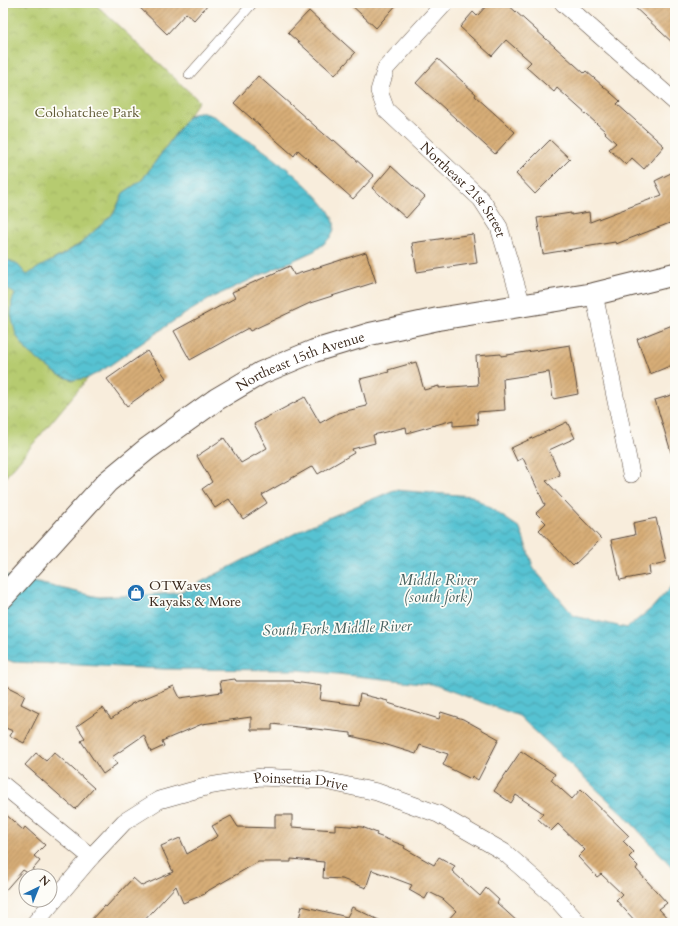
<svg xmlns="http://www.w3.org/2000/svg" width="678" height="926" font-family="Cardo,serif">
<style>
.park{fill:url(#park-crowns);stroke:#787a46}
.water{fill:url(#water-waves);stroke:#497678}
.building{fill:url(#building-hatch)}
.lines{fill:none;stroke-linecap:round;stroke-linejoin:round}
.service-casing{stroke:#57473a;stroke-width:10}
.minor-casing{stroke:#57473a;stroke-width:18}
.tertiary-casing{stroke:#57473a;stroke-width:24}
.service{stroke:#fff;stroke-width:9}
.minor{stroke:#fff;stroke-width:17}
.tertiary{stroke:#fff;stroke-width:22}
.labels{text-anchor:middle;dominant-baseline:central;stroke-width:3.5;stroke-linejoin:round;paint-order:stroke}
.park-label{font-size:14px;fill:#605a36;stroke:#fdfcf7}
.street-label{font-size:14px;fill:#3b2a1e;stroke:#fdfcf7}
.poi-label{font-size:14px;fill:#3b2a1e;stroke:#fdfcf7;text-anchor:start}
.water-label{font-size:15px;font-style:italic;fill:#455f5d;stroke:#fdfcf7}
</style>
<defs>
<pattern id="park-crowns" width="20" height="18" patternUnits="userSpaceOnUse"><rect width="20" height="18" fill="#b6cb6f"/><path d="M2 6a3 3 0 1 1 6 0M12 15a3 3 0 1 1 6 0" fill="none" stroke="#9dae60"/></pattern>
<pattern id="water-waves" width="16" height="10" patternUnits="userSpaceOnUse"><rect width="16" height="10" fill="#57c2d2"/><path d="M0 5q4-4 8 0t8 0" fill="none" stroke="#499eaa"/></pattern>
<pattern id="building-hatch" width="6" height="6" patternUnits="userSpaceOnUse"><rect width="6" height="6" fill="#d7ad77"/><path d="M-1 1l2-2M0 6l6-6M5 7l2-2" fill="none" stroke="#b08d61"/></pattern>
</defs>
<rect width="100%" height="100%" fill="#fdfcf7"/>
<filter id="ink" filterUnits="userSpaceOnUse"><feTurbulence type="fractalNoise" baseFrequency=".025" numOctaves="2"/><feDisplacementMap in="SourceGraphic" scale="8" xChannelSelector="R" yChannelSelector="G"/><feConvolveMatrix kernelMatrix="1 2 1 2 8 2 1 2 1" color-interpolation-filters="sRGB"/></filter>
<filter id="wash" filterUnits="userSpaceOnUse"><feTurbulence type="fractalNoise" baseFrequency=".012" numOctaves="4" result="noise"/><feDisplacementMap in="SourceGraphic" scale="16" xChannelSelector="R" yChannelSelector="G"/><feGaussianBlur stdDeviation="0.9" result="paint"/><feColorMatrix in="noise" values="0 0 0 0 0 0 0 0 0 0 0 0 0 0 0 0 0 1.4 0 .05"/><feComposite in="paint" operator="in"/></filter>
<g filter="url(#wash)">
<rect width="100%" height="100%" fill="#f8eddc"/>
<!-- park -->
<path class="park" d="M 3,3 L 94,3 L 199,101 L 142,180 L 123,193 L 114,213 L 80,244 L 27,275 L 27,351 L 59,375 L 73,380 L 88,378 L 3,480 Z"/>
<!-- water -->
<g class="water">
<path d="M 198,112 C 203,113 210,114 215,117 C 224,122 231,130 240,135 C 246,140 254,143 260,148 C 279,161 330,201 334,223 C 336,236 323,245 314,251 L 213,297 L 175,320 L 106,368 L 88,378 L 73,380 L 59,375 L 43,364 L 27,351 L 16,335 L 11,315 L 12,301 L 15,294 L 3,286 L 3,258 L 17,264 L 27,275 L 41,266 L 57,258 L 80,244 L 114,213 L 123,193 L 142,180 L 187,118 L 191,115 Z"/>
<path d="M 394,490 L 472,496 L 520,528 L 534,569 L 574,616 L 627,628 L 652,608 L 675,582 L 675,870 L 624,815 L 519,716 L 432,684 L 299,670 L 164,669 L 13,662 L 3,658 L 3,575 L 99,597 L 180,593 L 307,527 Z"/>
</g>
<g id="blocks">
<!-- building -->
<g class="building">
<path d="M 135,3 L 209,3 L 194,20 L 186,13 L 167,34 Z"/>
<path d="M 349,3 L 398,3 L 376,28 Z"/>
<path d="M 489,3 L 506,3 L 584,73 L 586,71 L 620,101 L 617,104 L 664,146 L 644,169 L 632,158 L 626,165 L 609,149 L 616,143 L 605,133 L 606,132 L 557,88 L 554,92 L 526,67 L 531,62 L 506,40 L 492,56 L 460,27 L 473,12 L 477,16 Z"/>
<path d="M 630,3 L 675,3 L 675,45 Z"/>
<path d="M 309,11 L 355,53 L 335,75 L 288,33 Z"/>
<path d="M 438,59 L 476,94 L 475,96 L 515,132 L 495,154 L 416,83 Z"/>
<path d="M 258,76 L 332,141 L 334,140 L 374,176 L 353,199 L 298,150 L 294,156 L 234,103 Z"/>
<path d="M 550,140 L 570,159 L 535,194 L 516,174 Z"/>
<path d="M 391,166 L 425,197 L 406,218 L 372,188 Z"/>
<path d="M 675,171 L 675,221 L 616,244 L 615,242 L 543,254 L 537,218 L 571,213 L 571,215 L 589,212 L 590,222 L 662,195 L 655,181 Z"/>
<path d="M 473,234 L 477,263 L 417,272 L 412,243 Z"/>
<path d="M 366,252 L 376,282 L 310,303 L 250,331 L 248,328 L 190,360 L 174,331 L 235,298 L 232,292 L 290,266 L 294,275 Z"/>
<path d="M 675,324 L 675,364 L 650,374 L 637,339 Z"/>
<path d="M 570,345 L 578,394 L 553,399 L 549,372 L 503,379 L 505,410 L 477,412 L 478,424 L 453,426 L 453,420 L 407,433 L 406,427 L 373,435 L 375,443 L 352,449 L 354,453 L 318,474 L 313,466 L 262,495 L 267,503 L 243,519 L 229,499 L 215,508 L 202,489 L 212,482 L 197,456 L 224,438 L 241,463 L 267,448 L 254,424 L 305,397 L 320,423 L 338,413 L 367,406 L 360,379 L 389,372 L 388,370 L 416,362 L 424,390 L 439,386 L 439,388 L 478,385 L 476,356 L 501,354 L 501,356 Z"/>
<path d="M 147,351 L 166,378 L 127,406 L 107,379 Z"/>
<path d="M 675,394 L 675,455 L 672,455 L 655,400 Z"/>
<path d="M 567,422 L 575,438 L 549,450 L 560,475 L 546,481 L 601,539 L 573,566 L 539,530 L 546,523 L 536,513 L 545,505 L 523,458 L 517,461 L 511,448 Z"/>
<path d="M 656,518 L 666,562 L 649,566 L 650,574 L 620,580 L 611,540 L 635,535 L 633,523 Z"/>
<path d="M 235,679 L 236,681 L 294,681 L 294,682 L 322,686 L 320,700 L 358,705 L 360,694 L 388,701 L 388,703 L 439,719 L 441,712 L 463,719 L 499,739 L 478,780 L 472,776 L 471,779 L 443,765 L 448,754 L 420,745 L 416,754 L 384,744 L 351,736 L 351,733 L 272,724 L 272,730 L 251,730 L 251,717 L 202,724 L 162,741 L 164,746 L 151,752 L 144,735 L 112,757 L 117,764 L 103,774 L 81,741 L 85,738 L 77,726 L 103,708 L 111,719 L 131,705 L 131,704 L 174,686 L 180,698 L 222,692 L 220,681 Z"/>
<path d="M 3,684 L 25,695 L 21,704 L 39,713 L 24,743 L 10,736 L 13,731 L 3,727 Z"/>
<path d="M 521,751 L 555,774 L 551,780 L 572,799 L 581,789 L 629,836 L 623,841 L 634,852 L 629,857 L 638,866 L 636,869 L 667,903 L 659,909 L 672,923 L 637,923 L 616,900 L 622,894 L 601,874 L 597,877 L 578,857 L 585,850 L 558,824 L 551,831 L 538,819 L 543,813 L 516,795 L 511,803 L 494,791 Z"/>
<path d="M 54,752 L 94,788 L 75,809 L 25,765 L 36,753 L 46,761 Z"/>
<path d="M 3,812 L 23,830 L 25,827 L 45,845 L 34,856 L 40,861 L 29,874 L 23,870 L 3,893 Z"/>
<path d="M 275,815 L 292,815 L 292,827 L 335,830 L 335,825 L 362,827 L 377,833 L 376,835 L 405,846 L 404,848 L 434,865 L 439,857 L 455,866 L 452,871 L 480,896 L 486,888 L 499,900 L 497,903 L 519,923 L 445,923 L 456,911 L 443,899 L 429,892 L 425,899 L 409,890 L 412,885 L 372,870 L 366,888 L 342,879 L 323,878 L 324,862 L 291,859 L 291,862 L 258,862 L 204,893 L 205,894 L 183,903 L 176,886 L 142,923 L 88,923 L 104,906 L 106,907 L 133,878 L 142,886 L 173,872 L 161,846 L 180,838 L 187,854 L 218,836 L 212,826 L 231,816 L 238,827 L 275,828 Z"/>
<path d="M 302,906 L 347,917 L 352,907 L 385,923 L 298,923 Z"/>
</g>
</g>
</g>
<g filter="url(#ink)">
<use href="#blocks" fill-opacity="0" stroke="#57473a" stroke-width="1"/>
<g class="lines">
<defs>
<path id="service" d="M 189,75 L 253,3"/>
<g id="minor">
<path id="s1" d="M 445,3 L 386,68 L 379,91 L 386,110 L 481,199 L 499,227 L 522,305"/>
<path d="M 563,3 L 675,102"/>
<path d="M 594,294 L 631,474"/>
<path d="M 3,785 L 91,857"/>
<path id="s2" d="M 35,923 L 91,857 L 124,822 L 159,800 L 209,786 L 260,777 L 321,780 L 377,792 L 438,814 L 504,852 L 554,896 L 578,923"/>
</g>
<g id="tertiary">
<path id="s3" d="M 3,597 L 107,482 L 147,449 L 217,399 L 261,373 L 314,351 L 370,334 L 438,319 L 594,294 L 675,274"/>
</g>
</defs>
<!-- service casing -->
<use href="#service" class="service-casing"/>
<!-- minor casing -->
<use href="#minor" class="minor-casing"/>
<!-- tertiary casing -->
<use href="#tertiary" class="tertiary-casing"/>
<!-- service -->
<use href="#service" class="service"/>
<!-- minor -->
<use href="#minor" class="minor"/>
<!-- tertiary -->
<use href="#tertiary" class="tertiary"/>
</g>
</g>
<!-- icons -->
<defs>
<symbol id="shop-disc" viewBox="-11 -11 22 22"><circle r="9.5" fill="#1f6fb2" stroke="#fdfcf7"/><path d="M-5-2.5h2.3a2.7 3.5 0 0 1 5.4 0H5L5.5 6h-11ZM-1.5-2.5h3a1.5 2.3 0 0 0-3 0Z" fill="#fff"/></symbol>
</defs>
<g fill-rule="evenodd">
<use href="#shop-disc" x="126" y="583" width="20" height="20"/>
</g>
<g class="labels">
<!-- park labels -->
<g class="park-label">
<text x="87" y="112">Colohatchee Park</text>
</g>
<!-- street labels -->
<g class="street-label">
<text stroke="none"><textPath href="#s1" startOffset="244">Northeast 21st Street</textPath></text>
<text stroke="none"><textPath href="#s3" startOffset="385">Northeast 15th Avenue</textPath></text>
<text stroke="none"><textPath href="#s2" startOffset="321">Poinsettia Drive</textPath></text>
</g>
<!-- poi labels -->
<g class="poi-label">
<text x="149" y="585">OTWaves<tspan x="149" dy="16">Kayaks &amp; More</tspan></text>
</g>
<!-- water labels -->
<g class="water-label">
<text x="438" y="580">Middle River<tspan x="438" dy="17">(south fork)</tspan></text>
<text transform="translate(337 628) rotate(-2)">South Fork Middle River</text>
</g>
</g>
<!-- margin -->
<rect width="678" height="926" fill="none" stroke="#fdfcf7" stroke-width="16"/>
<!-- north arrow -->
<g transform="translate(38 888) rotate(43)"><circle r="19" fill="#fdfcf7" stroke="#afa8a0"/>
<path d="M0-3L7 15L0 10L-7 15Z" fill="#1f6fb2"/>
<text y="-6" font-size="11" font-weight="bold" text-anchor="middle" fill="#3b2a1e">N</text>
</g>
</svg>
